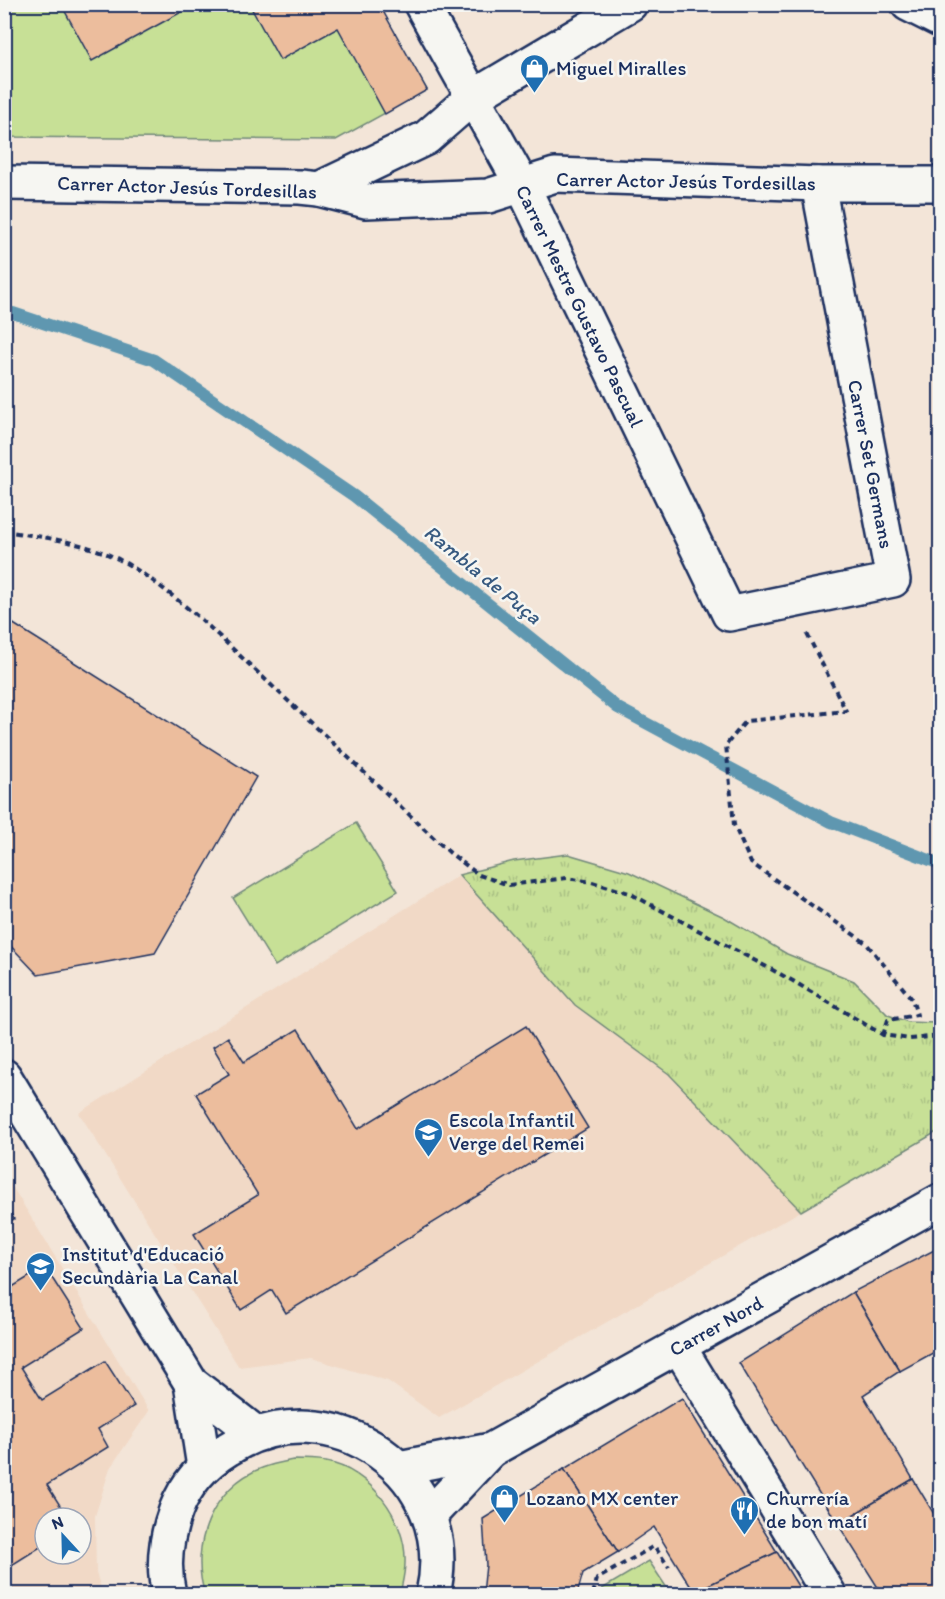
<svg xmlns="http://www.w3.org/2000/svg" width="945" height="1599" font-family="Itim,sans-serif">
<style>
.built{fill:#f1d9c6;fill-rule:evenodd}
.grass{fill:#c7e096;stroke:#71887a;stroke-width:1.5}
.park{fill:url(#park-tufts);stroke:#71887a;stroke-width:1.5}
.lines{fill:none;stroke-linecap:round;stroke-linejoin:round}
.stream{stroke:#5f97b0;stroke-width:12}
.building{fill:#ecbd9d;stroke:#1b2f5e;stroke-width:1.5}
.street-casing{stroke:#1b2f5e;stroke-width:38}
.secondary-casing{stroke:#1b2f5e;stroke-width:38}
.path{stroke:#1b2f5e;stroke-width:4;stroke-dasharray:6 4.5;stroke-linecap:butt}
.street{stroke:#f6f6f2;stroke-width:33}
.secondary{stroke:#f6f6f2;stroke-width:33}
.labels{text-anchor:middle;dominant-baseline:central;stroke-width:5;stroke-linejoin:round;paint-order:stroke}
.poi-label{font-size:20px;fill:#1b2f5e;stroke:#f6f6f2;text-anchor:start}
.street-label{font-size:20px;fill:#1b2f5e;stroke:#f6f6f2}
.water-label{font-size:21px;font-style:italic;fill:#375a80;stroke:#f6f6f2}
</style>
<defs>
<pattern id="park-tufts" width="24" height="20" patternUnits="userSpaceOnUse" patternTransform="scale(1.5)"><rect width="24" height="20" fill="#c7e096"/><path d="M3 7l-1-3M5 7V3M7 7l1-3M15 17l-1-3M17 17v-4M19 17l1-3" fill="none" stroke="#aac084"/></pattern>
</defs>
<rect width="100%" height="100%" fill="#f3e5d8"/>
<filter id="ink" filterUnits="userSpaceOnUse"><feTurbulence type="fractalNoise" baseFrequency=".0167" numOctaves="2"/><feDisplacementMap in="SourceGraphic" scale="12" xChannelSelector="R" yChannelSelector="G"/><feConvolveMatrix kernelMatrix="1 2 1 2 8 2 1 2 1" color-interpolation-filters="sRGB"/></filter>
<g filter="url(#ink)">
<!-- built -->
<g class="built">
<path d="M 459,875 L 575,1005 L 669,1074 L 801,1211 L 439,1418 L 388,1381 L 311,1358 L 239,1367 L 79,1113 Z"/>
<path d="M 4,1173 L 149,1411 L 110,1468 L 95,1516 L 96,1573 L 103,1594 L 5,1594 ZM 45,1518 L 81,1518 L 81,1554 L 45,1554 Z"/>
</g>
<!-- grass -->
<g class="grass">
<path d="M 4,5 L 379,5 L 427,90 L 336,140 L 5,137 Z"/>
<path d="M 356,823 L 398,891 L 275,966 L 233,898 Z"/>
<path d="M 293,1460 C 304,1460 315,1460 326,1462 C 369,1469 407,1519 405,1563 C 405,1573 402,1584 400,1594 L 205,1594 C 189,1547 212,1486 262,1468 C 272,1464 283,1462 293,1460 Z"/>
<path d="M 649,1561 L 671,1594 L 601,1594 L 602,1589 Z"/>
</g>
<!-- park -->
<path class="park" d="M 568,854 L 629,872 L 724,917 L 787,954 L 854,981 L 888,1015 L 908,1022 L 935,1023 L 940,1020 L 940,1130 L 801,1211 L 669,1074 L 575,1005 L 459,875 L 514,861 Z"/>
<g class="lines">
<!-- stream -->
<path class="stream" d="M 4,313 L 13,313 L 154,360 L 354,496 L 618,708 L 831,822 L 940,864"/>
</g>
<!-- building -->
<g class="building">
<path d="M 61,4 L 196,4 L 92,61 Z"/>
<path d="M 249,4 L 379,4 L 427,90 L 385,114 L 338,28 L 280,60 Z"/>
<path d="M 4,618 L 256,777 L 155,953 L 38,975 L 4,939 Z"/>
<path d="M 526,1026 L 588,1128 L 286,1313 L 272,1290 L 241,1310 L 194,1234 L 258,1195 L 196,1094 L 229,1074 L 213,1047 L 228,1037 L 244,1062 L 298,1029 L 358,1129 Z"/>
<path d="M 4,1203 L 14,1219 L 4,1225 Z"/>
<path d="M 940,1247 L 940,1349 L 900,1371 L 853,1292 Z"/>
<path d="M 45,1267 L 84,1328 L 21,1367 L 42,1400 L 105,1361 L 134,1406 L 98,1429 L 108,1447 L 47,1485 L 68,1518 L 45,1518 L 45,1544 L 4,1570 L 4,1292 Z"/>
<path d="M 853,1292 L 900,1371 L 863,1395 L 913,1479 L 838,1524 L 739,1363 Z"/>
<path d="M 682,1398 L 777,1552 L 694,1592 L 654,1527 L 618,1552 L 564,1469 Z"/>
<path d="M 564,1469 L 618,1552 L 583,1573 L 577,1594 L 483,1594 L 486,1565 L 483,1519 Z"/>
<path d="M 913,1479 L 940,1524 L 940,1594 L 882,1594 L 838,1524 Z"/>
<path d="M 777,1552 L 803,1594 L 695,1594 L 694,1592 Z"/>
</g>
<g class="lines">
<defs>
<g id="street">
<path d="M 421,4 L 522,185 L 729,614 L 893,580 L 818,184"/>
<path d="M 4,183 L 300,187 L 319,189 L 366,201 L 488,196 L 555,175 L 818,184 L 940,184"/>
<path d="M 319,189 L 426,138 L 473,97 L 630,4"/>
<path d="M 679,1347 L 829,1594"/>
<path d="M 399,1468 L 491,1450 L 940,1201"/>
<path d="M 429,1516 L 491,1450"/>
</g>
<g id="secondary">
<path d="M 908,4 L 940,20"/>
<path d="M 4,1076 L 191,1383 L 257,1434"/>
<path d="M 191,1383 L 204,1467"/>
<path d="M 169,1594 C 162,1566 166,1537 176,1510 C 186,1484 205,1463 228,1449 C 331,1383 461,1476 433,1594"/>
</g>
</defs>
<!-- street casing -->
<use href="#street" class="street-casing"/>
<!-- secondary casing -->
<use href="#secondary" class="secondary-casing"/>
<!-- path -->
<g class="path">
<path d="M 4,531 C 42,537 86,542 120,560 C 150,576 176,599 202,620 L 450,853 L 479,875 L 509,885 L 567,878 L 592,882 L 629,893 L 793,981 L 883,1035 L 910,1039 L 940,1036"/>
<path d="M 807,634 L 846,711 L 746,721 L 726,745 L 734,825 L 751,863 L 866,943 L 912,999 L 917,1015 L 888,1020 L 883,1035"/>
<path d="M 593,1594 L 597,1579 L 654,1546 L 669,1567"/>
</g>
<!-- street -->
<use href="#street" class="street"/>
<!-- secondary -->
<use href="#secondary" class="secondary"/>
</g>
</g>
<!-- icons -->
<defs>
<symbol id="shop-pin" viewBox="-11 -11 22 30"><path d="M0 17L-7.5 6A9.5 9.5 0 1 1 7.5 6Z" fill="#1f6fb2" stroke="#f6f6f2"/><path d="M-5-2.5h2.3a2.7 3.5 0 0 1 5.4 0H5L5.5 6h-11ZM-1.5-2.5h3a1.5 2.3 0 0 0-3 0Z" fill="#fff"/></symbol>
<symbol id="school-pin" viewBox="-11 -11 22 30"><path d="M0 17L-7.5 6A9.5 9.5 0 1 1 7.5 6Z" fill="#1f6fb2" stroke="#f6f6f2"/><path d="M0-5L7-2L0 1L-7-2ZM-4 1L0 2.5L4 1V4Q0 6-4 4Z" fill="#fff"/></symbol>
<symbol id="restaurant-pin" viewBox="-11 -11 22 30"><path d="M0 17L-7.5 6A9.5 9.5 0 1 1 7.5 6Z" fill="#1f6fb2" stroke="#f6f6f2"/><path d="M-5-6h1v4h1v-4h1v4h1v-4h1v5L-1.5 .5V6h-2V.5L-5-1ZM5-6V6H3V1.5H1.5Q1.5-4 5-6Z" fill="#fff"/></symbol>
</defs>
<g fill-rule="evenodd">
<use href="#shop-pin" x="518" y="52" width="33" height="45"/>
<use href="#school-pin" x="412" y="1116" width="33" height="45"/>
<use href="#school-pin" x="24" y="1250" width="33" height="45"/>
<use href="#shop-pin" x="488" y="1482" width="33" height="45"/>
<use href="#restaurant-pin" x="728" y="1494" width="33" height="45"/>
</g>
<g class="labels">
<!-- poi labels -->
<g class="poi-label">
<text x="556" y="68">Miguel Miralles</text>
<text x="449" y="1120">Escola Infantil<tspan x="449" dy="23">Verge del Remei</tspan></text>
<text x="62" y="1254">Institut d'Educació<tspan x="62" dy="23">Secundària La Canal</tspan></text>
<text x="526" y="1498">Lozano MX center</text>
<text x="766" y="1498">Churrería<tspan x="766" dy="23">de bon matí</tspan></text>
</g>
<!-- street labels -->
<g class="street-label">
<text transform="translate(686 181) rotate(1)">Carrer Actor Jesús Tordesillas</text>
<text transform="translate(187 187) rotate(2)">Carrer Actor Jesús Tordesillas</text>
<text transform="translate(580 306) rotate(64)">Carrer Mestre Gustavo Pascual</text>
<text transform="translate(871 464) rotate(79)">Carrer Set Germans</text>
<text transform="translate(716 1326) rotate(-29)">Carrer Nord</text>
</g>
<!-- water labels -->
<g class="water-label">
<text transform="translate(483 574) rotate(39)">Rambla de Puça</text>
</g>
</g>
<!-- margin -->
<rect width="945" height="1599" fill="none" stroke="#f6f6f2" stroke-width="24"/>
<rect x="12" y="12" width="921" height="1575" fill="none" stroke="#1b2f5e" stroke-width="2" filter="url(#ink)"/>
<!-- north arrow -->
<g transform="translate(63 1536) rotate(338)"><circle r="28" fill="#f6f6f2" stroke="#9ea6b7" stroke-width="1.5"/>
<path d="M0-4.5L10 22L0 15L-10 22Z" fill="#1f6fb2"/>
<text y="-9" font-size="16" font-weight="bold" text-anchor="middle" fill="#1b2f5e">N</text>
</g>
</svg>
